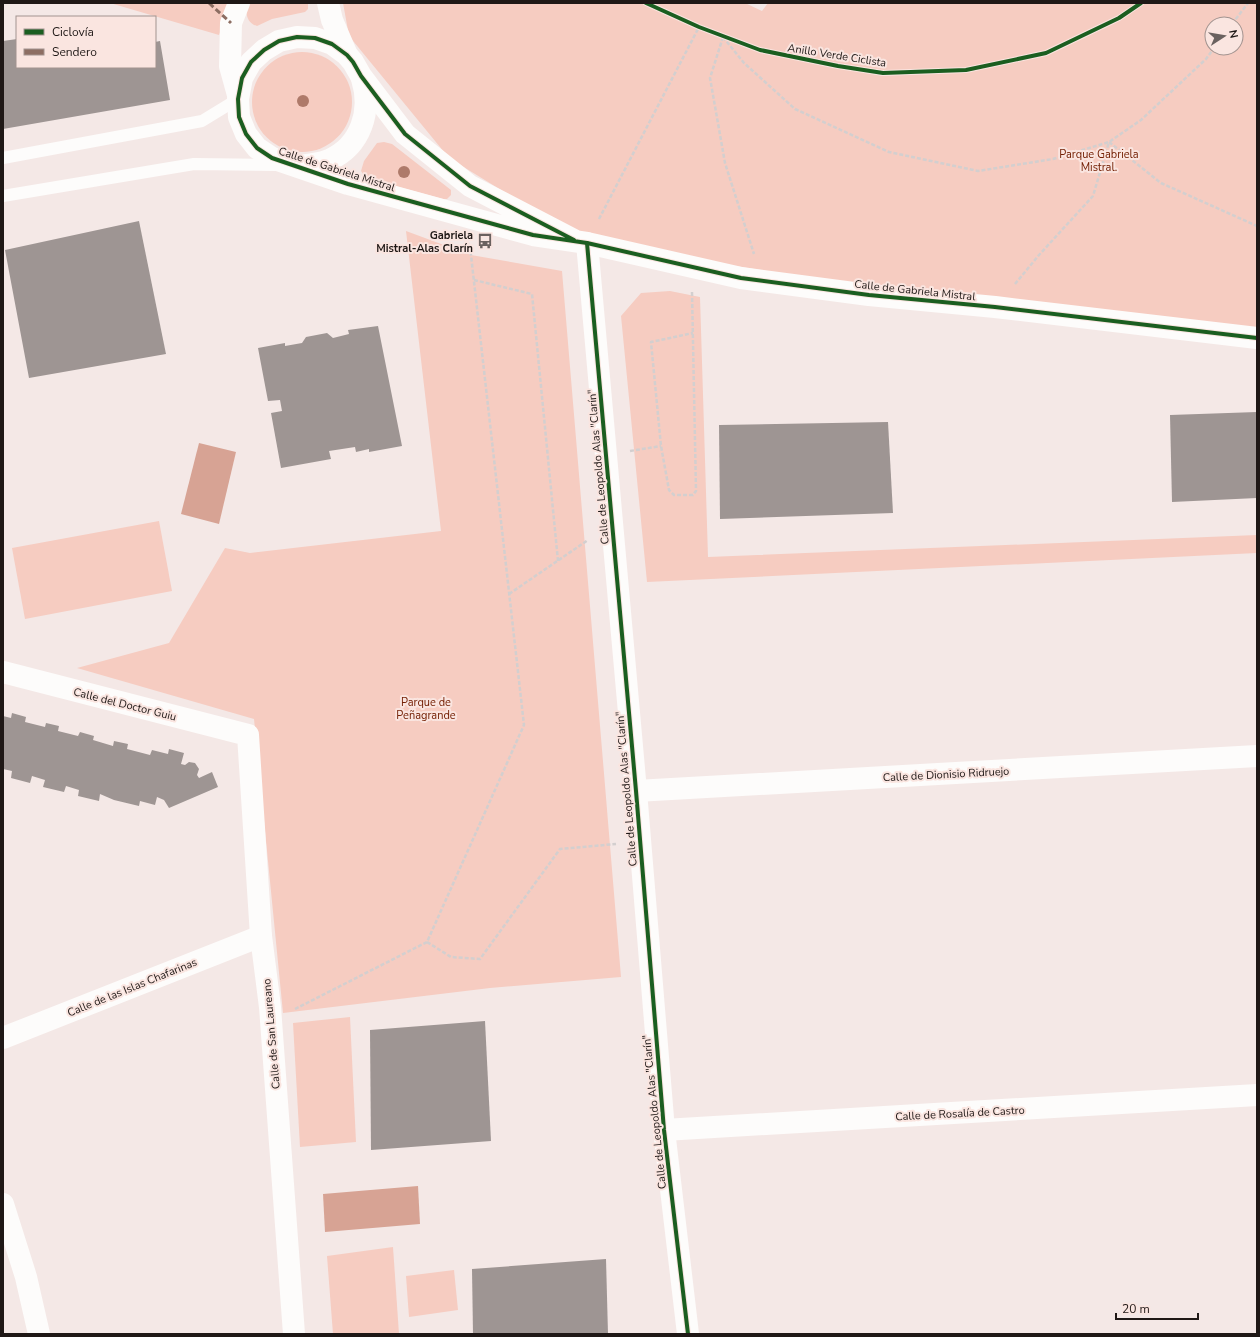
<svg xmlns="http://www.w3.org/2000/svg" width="1260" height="1337" viewBox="0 0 1260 1337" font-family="'Nunito Sans',sans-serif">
<rect width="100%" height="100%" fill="#f4e8e6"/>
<g fill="#f6ccc1" fill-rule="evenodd">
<polygon points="110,3 231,3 219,35"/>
<path d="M 248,3 L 308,3 L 308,9 L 305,12 L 272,19 L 257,26 C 246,23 245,12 248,3 Z"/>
<path d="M 343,3 L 745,3 L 762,11 L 768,3 L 1257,3 L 1257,338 L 1017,310 L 587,243 L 449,158 L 349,36 ZM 1212,24 L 1236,24 L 1236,48 L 1212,48 Z"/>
<circle cx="302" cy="102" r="50"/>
<polygon points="384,142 392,144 451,190 451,195 447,199 443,199 366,178 361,171 364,161 377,143"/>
<polygon points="406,231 471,255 562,271 621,977 490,988 283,1013 254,719 77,668 169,643 225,548 250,553 441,531"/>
<polygon points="670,291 700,297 708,557 1257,535 1257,553 647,582 621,316 641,293"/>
<polygon points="159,521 172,591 25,619 12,548"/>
<polygon points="350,1017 356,1142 300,1147 293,1023"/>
<polygon points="393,1247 399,1334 333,1334 327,1256"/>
<polygon points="454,1270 458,1310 409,1317 406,1276"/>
</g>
<g fill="#d7a394">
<polygon points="199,443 236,452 219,524 181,514"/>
<polygon points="418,1186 420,1224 325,1232 323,1194"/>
</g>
<g fill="#9e9593">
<polygon points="17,39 17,67 155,67 155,42 160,41 170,100 3,129 3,41"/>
<polygon points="139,221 166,354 29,378 5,250"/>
<polygon points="378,326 402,446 369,452 369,449 356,452 355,447 329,451 331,459 281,468 271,413 282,411 280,400 268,401 258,348 285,343 285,346 302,343 306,337 327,333 333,338 349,334 348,330"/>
<polygon points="1257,412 1257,498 1172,502 1170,415"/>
<polygon points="888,422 893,513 720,519 719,425"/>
<polygon points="12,713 26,717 25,722 45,727 46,723 59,726 58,731 78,736 80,732 94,736 93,740 113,746 114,741 128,744 127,749 150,755 152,750 168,754 169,749 184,753 181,764 185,765 189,762 195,763 199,769 197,775 199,778 212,772 218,787 169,808 164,800 157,797 155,805 140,801 139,806 114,800 100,794 99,801 78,796 79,790 66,786 64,792 43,787 45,780 32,776 30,783 11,778 12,771 3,769 3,716 11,718"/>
<polygon points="485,1021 491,1141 371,1150 370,1030"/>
<polygon points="606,1259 608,1334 473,1334 472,1269"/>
</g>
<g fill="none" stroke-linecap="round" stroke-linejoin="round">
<g stroke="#d3cfcf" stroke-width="2.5" stroke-dasharray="4 2" stroke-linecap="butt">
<polyline points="1232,24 1248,3"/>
<polyline points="723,37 744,63 795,109 889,152 978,171 1053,159 1109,142 1141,120 1206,59 1214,48"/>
<polyline points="723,37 710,78 725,163 754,254"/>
<polyline points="599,219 699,27"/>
<polyline points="474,280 532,294 558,561"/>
<polyline points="1015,284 1039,255 1093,196 1109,142 1161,183 1257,226"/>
<polyline points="692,292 696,491 693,495 674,495 669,490 661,446 651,342 693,333"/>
<polyline points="630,451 661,446"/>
<polyline points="509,594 588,540"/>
<polyline points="427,942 451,957 480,959 560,849 616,844"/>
<polyline points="295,1009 427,942 524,725 471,255 468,243"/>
</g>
<g stroke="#fdfcfb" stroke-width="12">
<polyline points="3,158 202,121 238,99"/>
<polyline points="3,196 194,164 277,165"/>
</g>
<g stroke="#fdfcfb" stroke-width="22">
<polyline points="587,243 636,791 664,1130 688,1334"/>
<polyline points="3,672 248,735 261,936 270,1007 294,1334"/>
<polyline points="636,791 1257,756"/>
<polyline points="3,1038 261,936"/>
<polyline points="664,1130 1257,1095"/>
<polyline points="3,1204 26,1277 39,1334"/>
</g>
<g stroke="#fdfcfb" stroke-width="22">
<polyline points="328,3 332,20 347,55"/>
<polyline points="238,95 230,66 231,23 239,3"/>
<path d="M 298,166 C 309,165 319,164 329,160 C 361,146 372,111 362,79"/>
<polyline points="574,240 470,186 405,134 361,76 353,62 347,55 332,44 315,38 297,37 279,41 264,50 251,62 242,78 238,99 239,117 246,134 257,148 272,158 348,184 533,235 587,243 741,278 869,295 995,307 1257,338"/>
</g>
<polyline stroke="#8d6e63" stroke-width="3" stroke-dasharray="6 3" stroke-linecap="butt" points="209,3 231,23"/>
<defs>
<g id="cycleway">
<polyline points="646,3 699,27 760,50 838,66 883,73 966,70 1046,53 1119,18 1141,3"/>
<polyline points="574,240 470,186 405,134 361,76 353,62 347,55 332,44 315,38 297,37 279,41 264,50 251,62 242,78 238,99 239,117 246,134 257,148 272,158 348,184 533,235 587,243 741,278 869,295 995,307 1257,338"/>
<polyline points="587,243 636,791 664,1130 688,1334"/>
</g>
</defs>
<use href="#cycleway" stroke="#fae5e0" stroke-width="6"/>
<use href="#cycleway" stroke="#1b5e20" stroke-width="4"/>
</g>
<g fill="#ae7a6a">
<circle cx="303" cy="101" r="6"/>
<circle cx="404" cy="172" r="6"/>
</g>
<defs>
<symbol id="bus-bare" viewBox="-9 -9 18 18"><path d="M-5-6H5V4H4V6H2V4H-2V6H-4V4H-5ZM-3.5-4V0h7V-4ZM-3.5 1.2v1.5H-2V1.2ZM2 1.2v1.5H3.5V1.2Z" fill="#6a615f" stroke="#fae5e0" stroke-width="2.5" paint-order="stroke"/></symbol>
</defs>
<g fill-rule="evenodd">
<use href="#bus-bare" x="474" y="230" width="22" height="22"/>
</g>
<g text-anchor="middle" stroke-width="4" stroke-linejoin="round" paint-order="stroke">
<g font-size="11" fill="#1f1816" stroke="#fae5e0">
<text transform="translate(837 55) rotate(9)" y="4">Anillo Verde Ciclista</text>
<text transform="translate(337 169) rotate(18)" y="4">Calle de Gabriela Mistral</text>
<text transform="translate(915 290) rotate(6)" y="4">Calle de Gabriela Mistral</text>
<text transform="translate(598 467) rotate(-95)" y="4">Calle de Leopoldo Alas "Clarín"</text>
<text transform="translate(125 704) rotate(14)" y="4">Calle del Doctor Guiu</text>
<text transform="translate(946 774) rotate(-3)" y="4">Calle de Dionisio Ridruejo</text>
<text transform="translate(626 789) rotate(-95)" y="4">Calle de Leopoldo Alas "Clarín"</text>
<text transform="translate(132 987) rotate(-22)" y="4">Calle de las Islas Chafarinas</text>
<text transform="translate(271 1034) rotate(-95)" y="4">Calle de San Laureano</text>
<text transform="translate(654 1112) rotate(-96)" y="4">Calle de Leopoldo Alas "Clarín"</text>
<text transform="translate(960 1113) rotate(-3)" y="4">Calle de Rosalía de Castro</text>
</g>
<g font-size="11" fill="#742004" stroke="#fae5e0">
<text x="1099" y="158">Parque Gabriela<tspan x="1099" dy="13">Mistral.</tspan></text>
<text x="426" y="706">Parque de<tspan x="426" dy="13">Peñagrande</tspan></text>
</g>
<g font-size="11" font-weight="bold" fill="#1f1816" stroke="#fae5e0" text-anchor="end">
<text x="473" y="239">Gabriela<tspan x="473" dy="13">Mistral-Alas Clarín</tspan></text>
</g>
</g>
<rect width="1260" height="1337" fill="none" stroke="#1f1816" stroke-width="8"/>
<rect x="16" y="16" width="140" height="52" fill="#fae5e0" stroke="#a2938f"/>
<rect x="24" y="29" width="20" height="6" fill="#1b5e20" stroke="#a2938f"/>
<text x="52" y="36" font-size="12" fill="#1f1816">Ciclovía</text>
<rect x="24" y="49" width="20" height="6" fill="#8d6e63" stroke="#a2938f"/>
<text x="52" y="56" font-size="12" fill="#1f1816">Sendero</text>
<g transform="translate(1224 36) rotate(78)"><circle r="19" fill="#fae5e0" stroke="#a2938f"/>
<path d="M0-3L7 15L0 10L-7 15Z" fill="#6a615f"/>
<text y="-6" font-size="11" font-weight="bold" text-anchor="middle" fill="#1f1816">N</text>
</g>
<path d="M1116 1313v6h82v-6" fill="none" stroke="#1f1816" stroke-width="2"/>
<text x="1122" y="1313" font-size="12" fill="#1f1816" stroke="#fae5e0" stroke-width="3" paint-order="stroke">20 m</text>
</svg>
